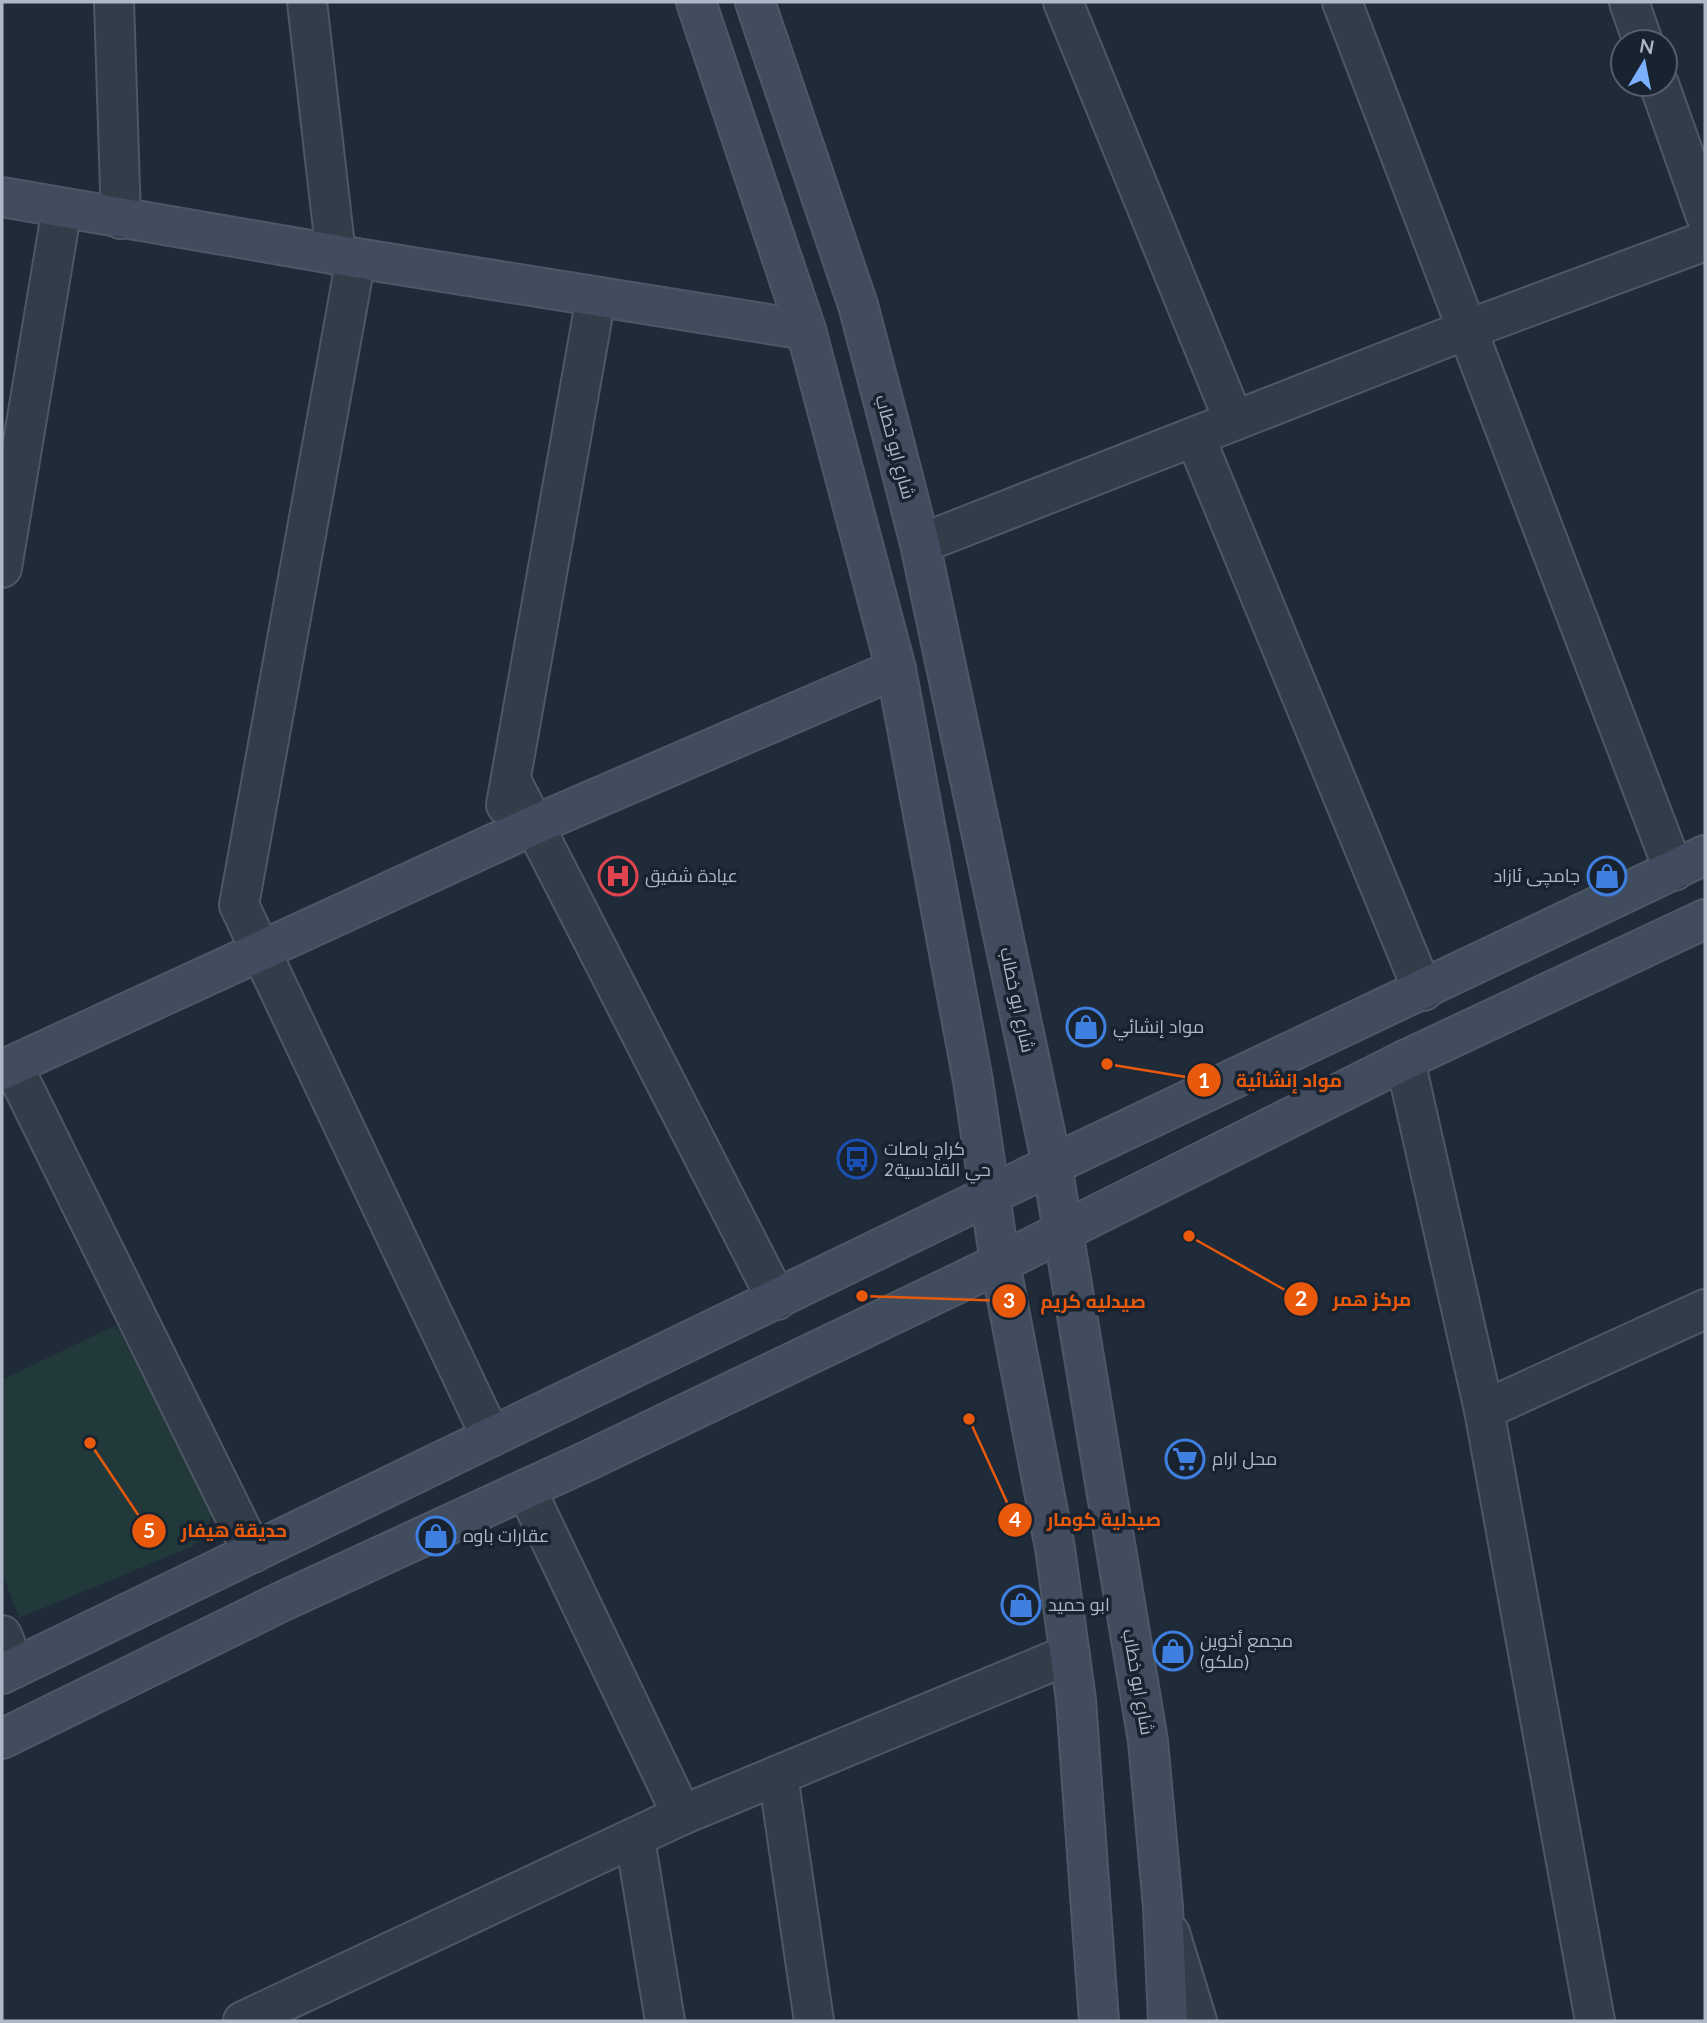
<svg xmlns="http://www.w3.org/2000/svg" width="1707" height="2023" viewBox="0 0 1707 2023" font-family="Lato,Cairo,sans-serif">
<rect width="100%" height="100%" fill="#202b3a"/>
<path fill="#21393b" d="M 116,1325 L 211,1506 C 211,1526 207,1535 191,1547 L 19,1618 L 2,1572 L 2,1380 Z"/>
<g fill="none" stroke-linecap="round" stroke-linejoin="round">
<defs>
<g id="street">
<polyline points="114,2 121,219"/>
<polyline points="307,2 336,255"/>
<polyline points="1063,2 1234,421"/>
<polyline points="1342,2 1674,871"/>
<polyline points="1629,2 1643,42"/>
<polyline points="1659,84 1705,214"/>
<polyline points="356,258 239,905 491,1437"/>
<polyline points="1195,437 1423,991"/>
<polyline points="920,544 1466,330 1705,241"/>
<polyline points="2,568 62,208"/>
<polyline points="511,780 777,1300"/>
<polyline points="506,805 596,297"/>
<polyline points="1405,1060 1484,1410 1595,2021"/>
<polyline points="13,1066 253,1553"/>
<polyline points="1484,1410 1705,1309"/>
<polyline points="526,1489 682,1815"/>
<polyline points="2,1635 15,1668"/>
<polyline points="778,1775 814,2021"/>
<polyline points="635,1839 665,2021"/>
<polyline points="1170,1933 1197,2021"/>
<polyline points="243,2021 682,1815 1070,1654"/>
</g>
<g id="secondary">
<polyline points="696,2 806,330 896,669 973,1081 1000,1263 1055,1548 1076,1700 1099,2021"/>
<polyline points="755,2 858,305 892,434 920,544 1052,1165 1148,1741 1163,1907 1168,2021"/>
<polyline points="2,197 356,258 806,330"/>
<polyline points="2,1070 532,826 896,669"/>
<polyline points="2,1674 1052,1165 1705,855"/>
<polyline points="2,1739 281,1602 587,1461 1000,1263 1405,1060 1705,919"/>
</g>
</defs>
<use href="#street" stroke="#4e5865" stroke-width="42"/>
<use href="#secondary" stroke="#4e5865" stroke-width="42"/>
<use href="#street" stroke="#333d4a" stroke-width="38"/>
<use href="#secondary" stroke="#414c5e" stroke-width="38"/>
</g>
<defs>
<symbol id="hospital-ring" viewBox="-11 -11 22 22"><circle r="9.5" fill="#19222f" stroke="#e0444e" stroke-width="1.5"/><path d="M-5-5h3v3.5h4V-5h3V5h-3V1.5h-4V5h-3Z" fill="#e0444e"/></symbol>
<symbol id="shop-ring" viewBox="-11 -11 22 22"><circle r="9.5" fill="#19222f" stroke="#3f7fe0" stroke-width="1.5"/><path d="M-5-2.5h2.3a2.7 3.5 0 0 1 5.4 0H5L5.5 6h-11ZM-1.5-2.5h3a1.5 2.3 0 0 0-3 0Z" fill="#3f7fe0"/></symbol>
<symbol id="bus-ring" viewBox="-11 -11 22 22"><circle r="9.5" fill="#19222f" stroke="#1a4fb4" stroke-width="1.5"/><path d="M-5-6H5V4H4V6H2V4H-2V6H-4V4H-5ZM-3.5-4V0h7V-4ZM-3.5 1.2v1.5H-2V1.2ZM2 1.2v1.5H3.5V1.2Z" fill="#1a4fb4"/></symbol>
<symbol id="supermarket-ring" viewBox="-11 -11 22 22"><circle r="9.5" fill="#19222f" stroke="#3f7fe0" stroke-width="1.5"/><path d="M-6-5.5h2.5l.6 2H6L4.5 2H-2.5L-4.4-4H-6ZM-1.5 3.2a1.3 1.3 0 1 0 .1 0ZM3 3.2a1.3 1.3 0 1 0 .1 0Z" fill="#3f7fe0"/></symbol>
</defs>
<g fill-rule="evenodd">
<use href="#hospital-ring" x="596" y="854" width="44" height="44"/>
<use href="#shop-ring" x="1585" y="854" width="44" height="44"/>
<use href="#shop-ring" x="1064" y="1005" width="44" height="44"/>
<use href="#bus-ring" x="835" y="1137" width="44" height="44"/>
<use href="#supermarket-ring" x="1163" y="1437" width="44" height="44"/>
<use href="#shop-ring" x="414" y="1514" width="44" height="44"/>
<use href="#shop-ring" x="999" y="1583" width="44" height="44"/>
<use href="#shop-ring" x="1151" y="1629" width="44" height="44"/>
</g>
<g text-anchor="middle" stroke-width="7" stroke-linejoin="round" paint-order="stroke">
<g font-size="18" fill="#aeb8c7" stroke="#19222f">
<text transform="translate(895 447) rotate(75)" y="6">شارع ابو خطاب</text>
<text transform="translate(1017 1000) rotate(78)" y="6">شارع ابو خطاب</text>
<text transform="translate(1138 1682) rotate(80)" y="6">شارع ابو خطاب</text>
</g>
<g font-size="18" fill="#aeb8c7" stroke="#19222f" text-anchor="start">
<text x="645" y="882">عيادة شفيق</text>
<text x="1580" y="882" text-anchor="end">جامچی ئازاد</text>
<text x="1113" y="1033">مواد إنشائي</text>
<text x="884" y="1155">كراج باصات<tspan x="884" dy="21">حي القادسية2</tspan></text>
<text x="1212" y="1465">محل ارام</text>
<text x="463" y="1542">عقارات باوه</text>
<text x="1048" y="1611">ابو حميد</text>
<text x="1200" y="1647">مجمع أخوين<tspan x="1200" dy="21">(ملكو)</tspan></text>
</g>
</g>
<path fill="none" stroke="#e8590c" stroke-width="2.5" d="M1107 1064L1204 1080M1189 1236L1301 1299M862 1296L1009 1301M969 1419L1015 1520M90 1443L149 1531"/>
<g fill="#e8590c" stroke="#19222f" stroke-width="2.5">
<circle cx="1107" cy="1064" r="7"/>
<circle cx="1189" cy="1236" r="7"/>
<circle cx="862" cy="1296" r="7"/>
<circle cx="969" cy="1419" r="7"/>
<circle cx="90" cy="1443" r="7"/>
<circle cx="1204" cy="1080" r="18"/>
<circle cx="1301" cy="1299" r="18"/>
<circle cx="1009" cy="1301" r="18"/>
<circle cx="1015" cy="1520" r="18"/>
<circle cx="149" cy="1531" r="18"/>
</g>
<g font-size="21" text-anchor="middle" font-weight="bold" fill="#fff">
<text x="1204" y="1088">1</text>
<text x="1301" y="1306">2</text>
<text x="1009" y="1308">3</text>
<text x="1015" y="1527">4</text>
<text x="149" y="1538">5</text>
</g>
<g font-size="19" text-anchor="middle" font-weight="bold" fill="#e8590c" stroke="#19222f" stroke-width="7" stroke-linejoin="round" paint-order="stroke">
<text x="1289" y="1087">مواد إنشائية</text>
<text x="1372" y="1306">مركز همر</text>
<text x="1093" y="1308">صيدليه كريم</text>
<text x="1104" y="1526">صيدلية كومار</text>
<text x="234" y="1537">حديقة هيفار</text>
</g>
<rect width="1707" height="2023" fill="none" stroke="#aeb8c7" stroke-width="7"/>
<g transform="translate(1644 63) rotate(10)"><circle r="33" fill="#19222f" stroke="#555e6c" stroke-width="2"/>
<path d="M0-5L12 26L0 18L-12 26Z" fill="#7bb0ff"/>
<text y="-10" font-size="19" font-weight="bold" text-anchor="middle" fill="#aeb8c7">N</text>
</g>
</svg>
